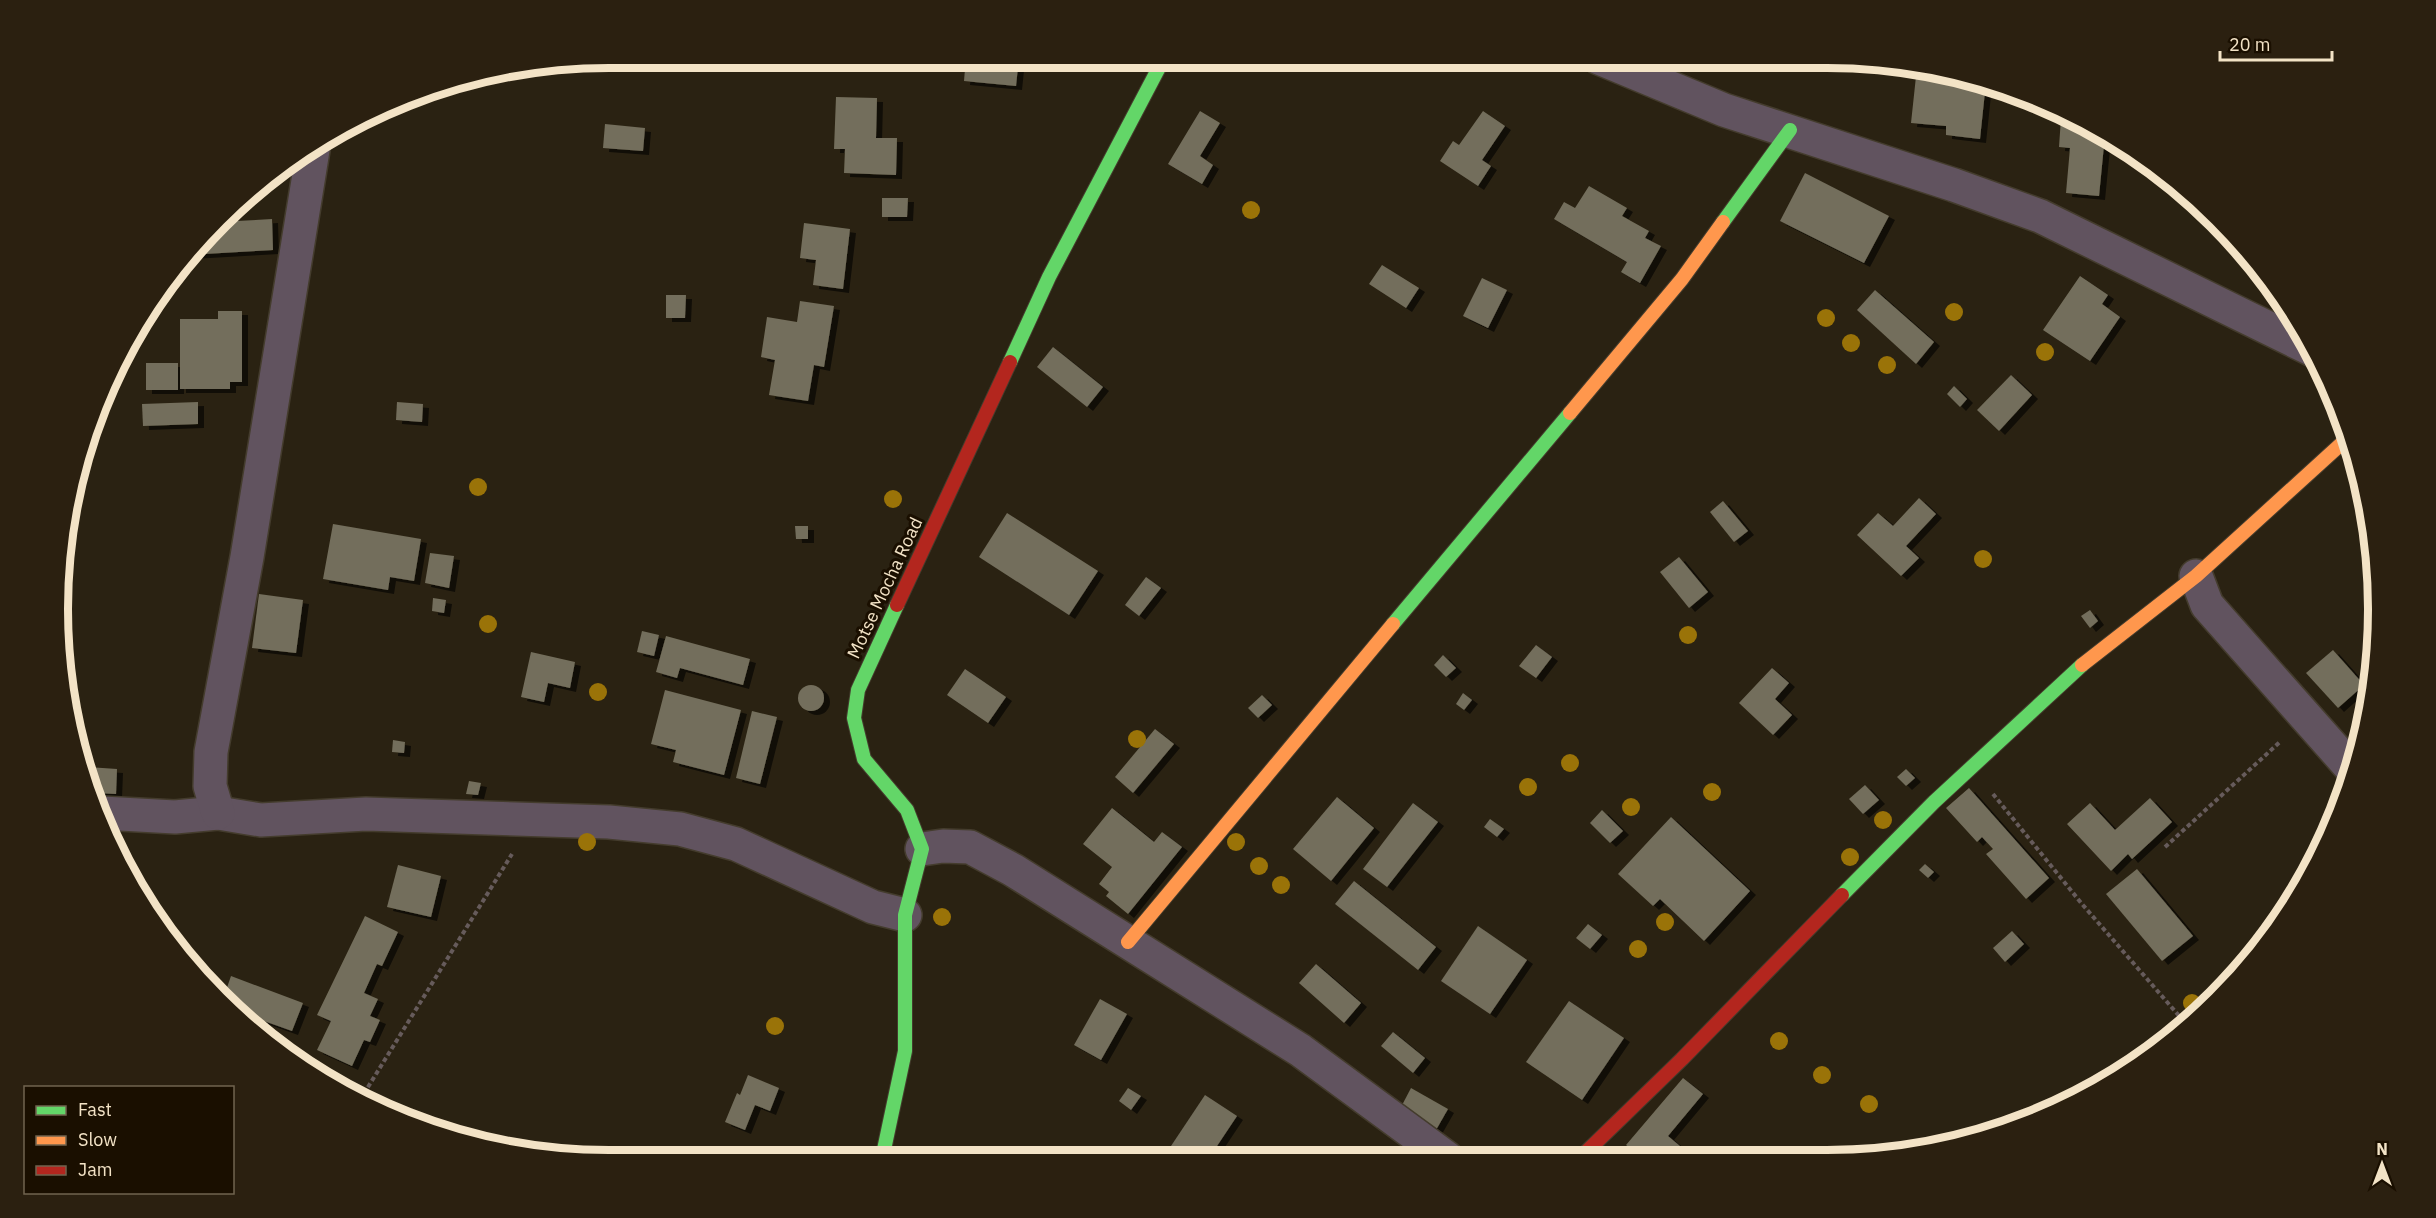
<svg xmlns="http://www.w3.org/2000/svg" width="2436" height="1218" viewBox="0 0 2436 1218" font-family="'IBM Plex Sans',sans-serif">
<defs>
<filter id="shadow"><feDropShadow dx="6" dy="4" stdDeviation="0" flood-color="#0009"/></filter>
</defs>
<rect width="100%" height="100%" fill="#2a2212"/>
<g fill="#736e5b" filter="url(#shadow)">
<polygon points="736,57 778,57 778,67 736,64"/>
<polygon points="966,57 1019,57 1016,86 964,81"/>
<polygon points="1917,67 1970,76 1986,82 1980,139 1946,135 1946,126 1911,123"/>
<polygon points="836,97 877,98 876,138 897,138 896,175 844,173 845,149 834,149"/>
<polygon points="1200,111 1220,123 1200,156 1213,165 1202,184 1168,164"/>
<polygon points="1483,111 1505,126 1482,160 1491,166 1478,186 1440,161 1453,141 1459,145"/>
<polygon points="2061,118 2082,120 2105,135 2099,196 2066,193 2070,148 2059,147"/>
<polygon points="605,124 645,128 643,151 603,148"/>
<polygon points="1805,173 1889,216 1864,263 1780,221"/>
<polygon points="1589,186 1627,208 1622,216 1649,231 1645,238 1661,246 1640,283 1621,272 1627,262 1554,219 1564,202 1575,208"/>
<polygon points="882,198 908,198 907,217 882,217"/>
<polygon points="272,219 273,250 187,255 194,245 218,222"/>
<polygon points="804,223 850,229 843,289 813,285 816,260 800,258"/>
<polygon points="1382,265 1419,288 1406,308 1369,284"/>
<polygon points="2080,276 2108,295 2102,304 2120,317 2090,361 2043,330"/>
<polygon points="1482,278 1507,290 1488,328 1463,316"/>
<polygon points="1875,290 1934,342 1916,364 1857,310"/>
<polygon points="666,295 686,295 685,318 666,318"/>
<polygon points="800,301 834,306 824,367 814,365 808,401 769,395 775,360 761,357 767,317 797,322"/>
<polygon points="218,311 242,311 242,382 230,382 230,389 180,389 180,319 218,319"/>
<polygon points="1053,347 1103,387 1087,407 1037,367"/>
<rect x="146" y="363" width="32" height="27"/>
<polygon points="2011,375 2032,395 1999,431 1977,410"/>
<polygon points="1954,386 1967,399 1960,407 1947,394"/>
<polygon points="198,402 198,424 143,426 142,404"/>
<polygon points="397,402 423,404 422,422 396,420"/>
<polygon points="1919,498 1936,514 1906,546 1919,558 1901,576 1857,535 1878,513 1893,526"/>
<polygon points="1723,501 1748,531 1734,542 1710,512"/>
<polygon points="1007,513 1098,571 1069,615 979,557"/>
<polygon points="333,524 421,539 414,581 390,577 388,590 323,579"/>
<polygon points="795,526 808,526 808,539 796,539"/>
<polygon points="430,553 454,556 449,588 425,583"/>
<polygon points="1679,557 1708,592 1689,608 1660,572"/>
<polygon points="1146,577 1161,588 1139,616 1125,605"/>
<polygon points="259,594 303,600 296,653 252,648"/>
<polygon points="433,598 446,600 444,613 432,611"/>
<polygon points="2090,610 2098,621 2090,628 2081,616"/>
<polygon points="642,631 659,635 654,656 637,652"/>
<polygon points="666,636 750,659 743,685 680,668 677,678 656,672"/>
<polygon points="1536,645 1552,657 1536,678 1519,666"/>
<polygon points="2333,650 2364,685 2338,708 2306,673"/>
<polygon points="531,652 575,662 570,688 548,683 544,702 521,697"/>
<polygon points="1443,655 1456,668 1446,677 1434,665"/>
<polygon points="1772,668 1789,683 1775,699 1792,715 1773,735 1739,703"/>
<polygon points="965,669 1006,697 988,723 947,695"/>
<circle cx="811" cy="698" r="13"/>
<polygon points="665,690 741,710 724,775 673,762 676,750 651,744"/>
<polygon points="1463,693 1472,700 1464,710 1456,704"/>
<polygon points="1262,695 1272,705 1258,718 1248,708"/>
<polygon points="752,711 777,717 760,784 736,778"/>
<polygon points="1155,729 1174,744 1133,793 1115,777"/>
<polygon points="393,740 405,742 404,753 392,752"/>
<polygon points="88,767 117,769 116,794 96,793"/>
<polygon points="1906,769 1915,778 1906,786 1897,777"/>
<polygon points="469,781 481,783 478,795 466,794"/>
<polygon points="1865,785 1879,800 1863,814 1849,799"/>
<polygon points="1969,788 2049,878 2026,899 1986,854 1993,849 1982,837 1977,842 1946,808"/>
<polygon points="1337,797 1374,828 1331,881 1293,849"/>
<polygon points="2150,798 2172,822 2132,859 2128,854 2111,871 2067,824 2090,803 2115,830"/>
<polygon points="1413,803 1438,822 1387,887 1363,869"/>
<polygon points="1112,808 1154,842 1162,832 1182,847 1128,914 1106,896 1109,892 1099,884 1112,867 1083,844"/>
<polygon points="1602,810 1623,831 1610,843 1590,823"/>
<polygon points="1671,817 1750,891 1704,941 1660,899 1653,906 1618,874"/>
<polygon points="1490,819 1504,829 1497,837 1484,827"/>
<polygon points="1925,864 1934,872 1928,878 1919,870"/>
<polygon points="398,865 441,876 431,917 387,907"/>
<polygon points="2137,869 2193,936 2162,961 2106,894"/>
<polygon points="1354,881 1436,947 1418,970 1335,904"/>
<polygon points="365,916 398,932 382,966 377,964 364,993 378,999 370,1016 380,1020 370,1042 364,1040 352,1066 317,1050 331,1021 317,1015"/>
<polygon points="1588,924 1602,935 1590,949 1576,938"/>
<polygon points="1478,926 1527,960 1490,1014 1441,981"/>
<polygon points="2012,931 2024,944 2005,962 1993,948"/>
<polygon points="1316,964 1361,1003 1344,1023 1299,983"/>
<polygon points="231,976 303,1003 292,1031 264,1021 261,1029 222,1002"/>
<polygon points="1100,999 1127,1014 1101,1060 1074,1045"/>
<polygon points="1569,1001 1624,1038 1582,1100 1526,1062"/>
<polygon points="1393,1032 1425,1058 1413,1073 1381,1046"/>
<polygon points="748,1075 779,1088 770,1111 755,1105 745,1130 725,1122 737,1093 740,1095"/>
<polygon points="1683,1078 1703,1094 1668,1136 1693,1157 1641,1157 1626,1145"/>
<polygon points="1128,1088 1141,1096 1131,1110 1119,1101"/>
<polygon points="1411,1088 1448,1109 1436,1130 1400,1109"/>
<polygon points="1205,1095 1237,1116 1209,1158 1163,1158"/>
</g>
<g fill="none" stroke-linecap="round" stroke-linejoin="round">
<defs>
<g id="street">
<polyline points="1599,58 1724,110 1954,185 2040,216 2313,350"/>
<polyline points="2196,576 2207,605 2353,770"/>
<polyline points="102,813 175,817 218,813 261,820 366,814 609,822 680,829 736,844 873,907 905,915"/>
<polyline points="218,813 210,786 211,752 247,557 313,150"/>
<polyline points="922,849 943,846 970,847 1013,870 1300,1050 1447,1158"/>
</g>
<g id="fast">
<polyline points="1723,222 1790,130"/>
<polyline points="1010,362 1049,277 1164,58"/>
<polyline points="1393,624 1570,413"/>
<polyline points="1842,895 1934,802 2082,665"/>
<polyline points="882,1159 905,1051 905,915 922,849 907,810 864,759 854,718 858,690 897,605"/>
</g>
<g id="slow">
<polyline points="1570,413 1682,279 1723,222"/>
<polyline points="2082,665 2196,576 2351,435"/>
<polyline points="1128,942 1393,624"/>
</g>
<g id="jam">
<polyline points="897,605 1010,362"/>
<polyline points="1581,1157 1682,1059 1842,895"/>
</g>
</defs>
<use href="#street" stroke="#443c2d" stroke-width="36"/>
<use href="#fast" stroke="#443c2d" stroke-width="16"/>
<use href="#slow" stroke="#443c2d" stroke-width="16"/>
<use href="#jam" stroke="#443c2d" stroke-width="16"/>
<g stroke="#665b5b" stroke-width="4" stroke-dasharray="4.5 3" stroke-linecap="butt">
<polyline points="1993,794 2082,904 2187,1025"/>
<polyline points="2165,847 2281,741"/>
<polyline points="360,1100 512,854"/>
</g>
<use href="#street" stroke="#61535f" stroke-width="33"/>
<use href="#fast" stroke="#63d668" stroke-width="14"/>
<use href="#slow" stroke="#ff974d" stroke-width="14"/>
<use href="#jam" stroke="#b3261e" stroke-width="14"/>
</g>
<g fill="#9a7308">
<circle cx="1251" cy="210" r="9"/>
<circle cx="1954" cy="312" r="9"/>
<circle cx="1826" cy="318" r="9"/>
<circle cx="1851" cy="343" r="9"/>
<circle cx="2045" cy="352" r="9"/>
<circle cx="1887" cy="365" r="9"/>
<circle cx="478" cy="487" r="9"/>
<circle cx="893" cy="499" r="9"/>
<circle cx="1983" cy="559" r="9"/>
<circle cx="488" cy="624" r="9"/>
<circle cx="1688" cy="635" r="9"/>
<circle cx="598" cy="692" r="9"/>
<circle cx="1137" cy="739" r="9"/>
<circle cx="1570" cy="763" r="9"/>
<circle cx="1528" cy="787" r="9"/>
<circle cx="1712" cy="792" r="9"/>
<circle cx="1631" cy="807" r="9"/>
<circle cx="1883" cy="820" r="9"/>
<circle cx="587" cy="842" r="9"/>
<circle cx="1236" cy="842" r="9"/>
<circle cx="1850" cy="857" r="9"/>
<circle cx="1259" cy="866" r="9"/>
<circle cx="1281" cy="885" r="9"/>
<circle cx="942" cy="917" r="9"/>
<circle cx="1665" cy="922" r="9"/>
<circle cx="1638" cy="949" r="9"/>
<circle cx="2192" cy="1003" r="9"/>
<circle cx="775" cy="1026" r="9"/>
<circle cx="1779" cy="1041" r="9"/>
<circle cx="1822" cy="1075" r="9"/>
<circle cx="1869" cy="1104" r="9"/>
</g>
<g text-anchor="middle" stroke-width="6" stroke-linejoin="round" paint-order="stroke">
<g font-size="18" fill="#f3e3c6" stroke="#1a0f00">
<text transform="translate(885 588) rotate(-65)" y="6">Motse Mocha Road</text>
</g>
</g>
<path d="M0 0H2436V1218H0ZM609 68H1827A541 541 0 0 1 2368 609V609A541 541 0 0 1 1827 1150H609A541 541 0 0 1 68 609V609A541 541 0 0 1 609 68Z" fill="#2b2010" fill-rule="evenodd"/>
<path fill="none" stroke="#f3e3c6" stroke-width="8" d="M609 68H1827A541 541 0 0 1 2368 609V609A541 541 0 0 1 1827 1150H609A541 541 0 0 1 68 609V609A541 541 0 0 1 609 68Z"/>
<rect x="24" y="1086" width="210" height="108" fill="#1a0f00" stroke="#71644f" stroke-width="1.5"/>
<rect x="36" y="1106" width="30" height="9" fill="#63d668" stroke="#71644f" stroke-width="1.5"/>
<text x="78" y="1116" font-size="18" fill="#f3e3c6">Fast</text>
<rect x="36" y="1136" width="30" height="9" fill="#ff974d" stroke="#71644f" stroke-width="1.5"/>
<text x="78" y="1146" font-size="18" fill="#f3e3c6">Slow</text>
<rect x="36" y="1166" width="30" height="9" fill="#b3261e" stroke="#71644f" stroke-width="1.5"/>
<text x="78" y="1176" font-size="18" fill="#f3e3c6">Jam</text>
<g transform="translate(2382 1164)" stroke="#1a0f00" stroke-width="4.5" paint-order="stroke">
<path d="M0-4.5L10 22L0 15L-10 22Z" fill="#f3e3c6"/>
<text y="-9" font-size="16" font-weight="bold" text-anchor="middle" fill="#f3e3c6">N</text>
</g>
<path d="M2220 51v9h112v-9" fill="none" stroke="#f3e3c6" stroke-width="3"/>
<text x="2229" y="51" font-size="18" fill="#f3e3c6" stroke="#1a0f00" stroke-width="4.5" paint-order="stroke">20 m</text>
</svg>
